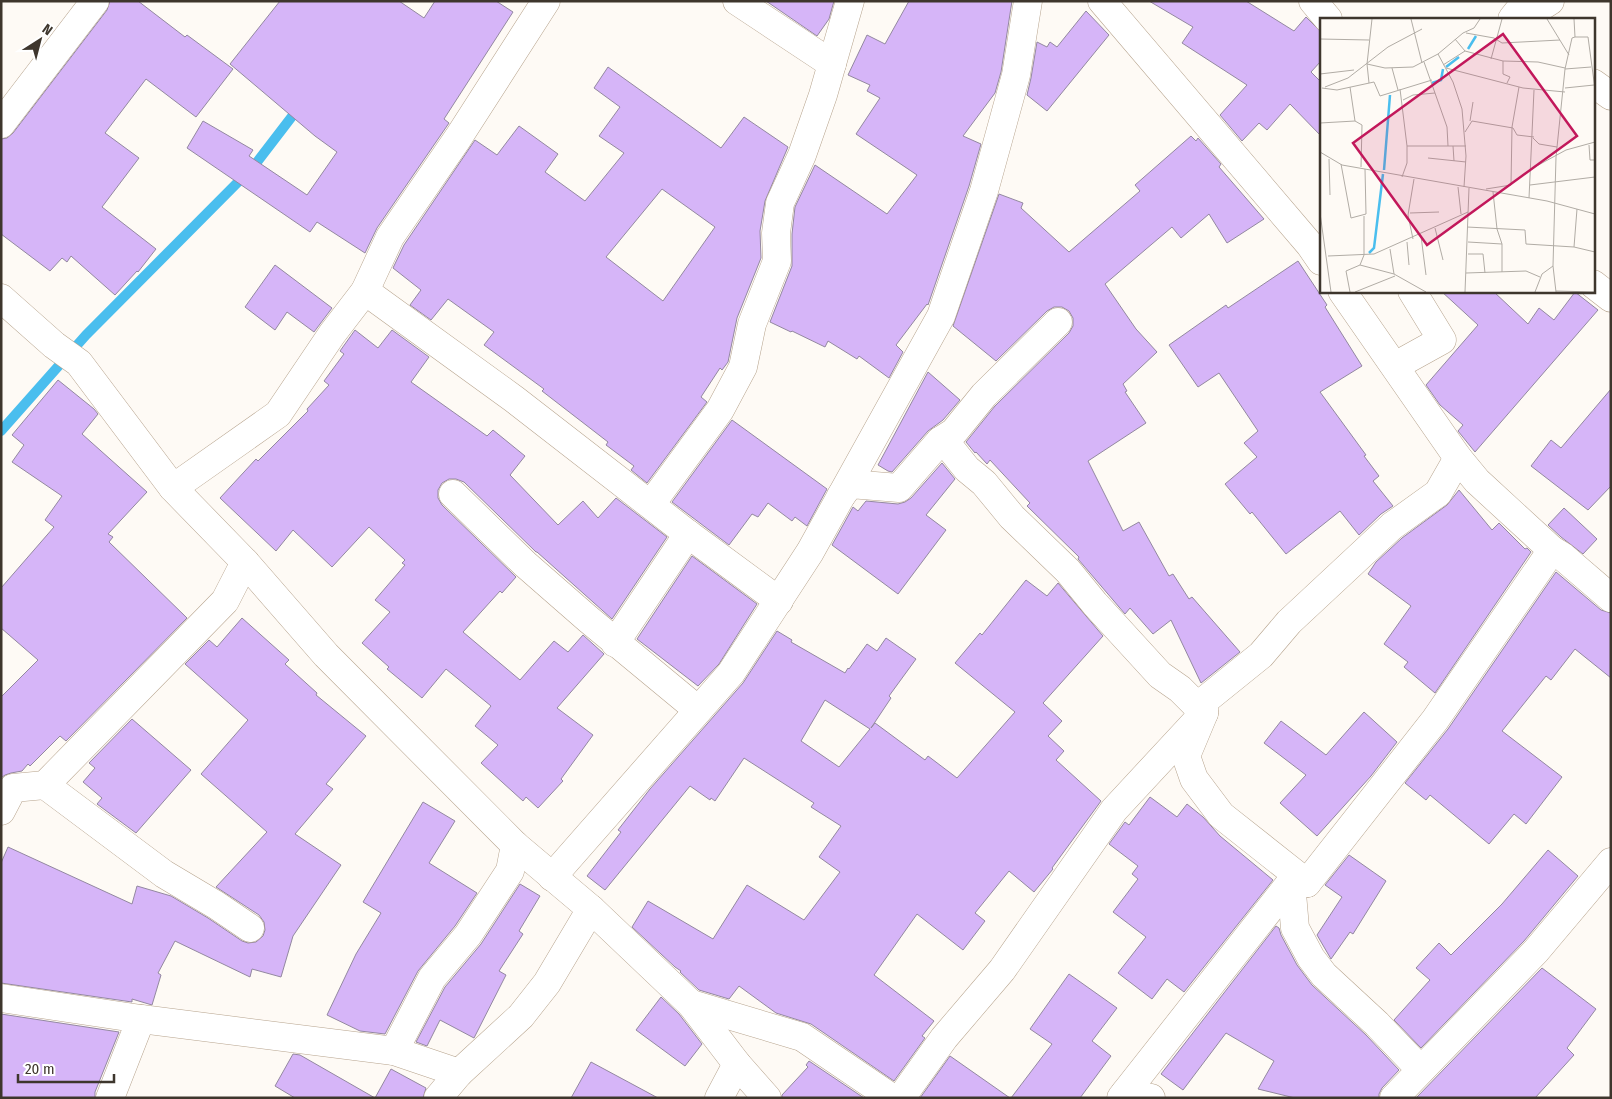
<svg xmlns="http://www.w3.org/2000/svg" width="1612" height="1099" viewBox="0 0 1612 1099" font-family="'Fira Sans Condensed',sans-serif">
<rect width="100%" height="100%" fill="#fefaf5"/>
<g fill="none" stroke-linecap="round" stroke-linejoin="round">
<polyline stroke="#4abeee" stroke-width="10" points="1,431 86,335 254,166 300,106"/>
</g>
<g fill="#d6b5f8" stroke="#9388a0" fill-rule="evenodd">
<polygon points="110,1 138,1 185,37 187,35 233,69 196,117 146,79 105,133 139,158 102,207 156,249 138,272 137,271 115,295 71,256 67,262 62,258 50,271 1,234 1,139 7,138 13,133 107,10"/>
<polygon points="280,1 399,1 424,18 435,1 496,1 513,12 444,119 449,123 377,228 365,253 317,222 310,232 187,148 203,121 253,150 249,156 307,195 337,152 315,136 230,64"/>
<polygon points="766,1 834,1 829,19 817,36"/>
<polygon points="909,1 1012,1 1001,72 995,93 963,136 981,144 969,186 928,305 927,304 896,345 903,352 889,378 859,356 857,359 828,341 825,347 792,331 791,332 770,322 792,266 792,234 795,207 815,165 887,214 917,175 856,134 880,98 867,91 870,85 848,75 867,35 885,44"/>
<polygon points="1149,1 1246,1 1294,31 1306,17 1321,32 1321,61 1311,72 1321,82 1321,136 1290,104 1267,130 1259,123 1242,141 1220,115 1247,85 1182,43 1193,27"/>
<polygon points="1086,11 1109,35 1047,111 1027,95 1031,78 1037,42 1047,47 1050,42 1057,47"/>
<path d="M 608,67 L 721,148 L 744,117 L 788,147 L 765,201 L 760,231 L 761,258 L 737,318 L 728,362 L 722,370 L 720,368 L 701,397 L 707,402 L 647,483 L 631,470 L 634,466 L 606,445 L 608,442 L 542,391 L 544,389 L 484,345 L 494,332 L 448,299 L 431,320 L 410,305 L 421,290 L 393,268 L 404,245 L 475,140 L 497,155 L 519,126 L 558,154 L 545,172 L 585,201 L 624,153 L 599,136 L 620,107 L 594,88 ZM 662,189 L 715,227 L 663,301 L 606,257 Z"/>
<polygon points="1191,136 1196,141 1198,138 1221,164 1219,167 1264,219 1227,243 1209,214 1181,238 1172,227 1105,284 1136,329 1157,352 1123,384 1127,391 1125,392 1146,423 1088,461 1123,531 1139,522 1169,576 1173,574 1189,599 1192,597 1240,652 1201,683 1171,620 1153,634 1130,608 1125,614 1078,559 1079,557 1027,506 1030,503 990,460 987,464 976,452 975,453 966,442 995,406 1069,333 1073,326 1073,318 1069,311 1062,307 1054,307 1047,311 996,361 953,326 999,194 1023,203 1021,208 1069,252 1140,191 1135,185"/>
<polygon points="1298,261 1327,305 1325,307 1362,366 1320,392 1366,455 1364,456 1379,476 1373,481 1393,506 1381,514 1359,535 1340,511 1286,554 1252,512 1250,514 1225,484 1257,457 1244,443 1258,431 1219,373 1198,387 1169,345 1226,305 1228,308"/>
<polygon points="275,265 332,308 314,332 287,312 275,330 245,307"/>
<polygon points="1441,291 1493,291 1528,324 1539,308 1554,320 1575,292 1598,310 1475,452 1458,431 1463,425 1440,405 1426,385 1478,325"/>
<polygon points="355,330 378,348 392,330 429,357 411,382 487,436 493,430 525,456 510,475 558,525 583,501 598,518 616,498 667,537 612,619 537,552 536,552 464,482 456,479 449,479 442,483 438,490 438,498 442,505 516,577 502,593 500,591 463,632 520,680 554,641 568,652 583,635 604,654 557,708 593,735 561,779 563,781 538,808 526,797 523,801 481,763 498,745 475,726 491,706 446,669 422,698 387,669 389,667 362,643 390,612 375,600 405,565 402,563 405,560 369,527 332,567 293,530 276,551 220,498 256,459 258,461 308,411 307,409 329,385 324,381 344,354 340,351"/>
<polygon points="928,372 960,400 943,420 928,431 892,472 888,471 878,465"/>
<polygon points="58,380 94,409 98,414 82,434 147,492 108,534 113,537 109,542 187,618 66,741 60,736 30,766 28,764 22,771 11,773 5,775 1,778 1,697 38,660 1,628 1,588 54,527 45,520 62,496 12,462 24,445 12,435"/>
<polygon points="1611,389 1611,486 1588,510 1531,466 1551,440 1561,448"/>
<polygon points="732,420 827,489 807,526 795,517 792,521 768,503 758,517 752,514 729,545 672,502"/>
<polygon points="942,463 955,479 926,515 946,530 898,594 832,545 853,507 858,511 866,501 898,504 905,502 911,498"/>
<polygon points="1459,490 1492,530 1499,523 1525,549 1527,548 1531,552 1435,693 1404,667 1408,662 1384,644 1411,606 1368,574 1376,562 1402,538 1447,505"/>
<polygon points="1564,508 1597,539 1583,554 1561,537 1548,525"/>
<polygon points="692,556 757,604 719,664 698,686 637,639"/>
<polygon points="1556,572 1601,610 1611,613 1611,678 1575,649 1551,680 1546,676 1502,731 1562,777 1526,824 1514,814 1489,844 1430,795 1426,800 1405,783 1448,729"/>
<path d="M 1026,580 L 1047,596 L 1058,583 L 1103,636 L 1043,703 L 1062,721 L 1048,736 L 1064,751 L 1056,760 L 1101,801 L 1052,868 L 1053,869 L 1034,892 L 1009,871 L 975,913 L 985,921 L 963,950 L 917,914 L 874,975 L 934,1021 L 922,1036 L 925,1038 L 894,1081 L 811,1024 L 776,1013 L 739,986 L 729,999 L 699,990 L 680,972 L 681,971 L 675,967 L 632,927 L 648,901 L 713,939 L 747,885 L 804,920 L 840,872 L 819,857 L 841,826 L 811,807 L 814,803 L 744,758 L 715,801 L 711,798 L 710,800 L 690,786 L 605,890 L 587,876 L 621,832 L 618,830 L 650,789 L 743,683 L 777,631 L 792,640 L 791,642 L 845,673 L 848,668 L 849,669 L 867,644 L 877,651 L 886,638 L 916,659 L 889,696 L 891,698 L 871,728 L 875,723 L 925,760 L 928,756 L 957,778 L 1015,712 L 955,663 L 980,633 L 982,635 ZM 825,700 L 870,729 L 839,767 L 801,741 Z"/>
<polygon points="242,618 289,660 285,664 317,693 316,695 366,736 326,784 333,789 295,834 341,865 293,936 281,977 252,969 250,977 175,941 158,973 161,975 152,1005 132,999 132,1002 1,983 1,863 8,847 132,904 137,886 171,896 208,918 242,941 248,943 256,942 263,936 265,930 264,922 259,915 216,887 267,832 201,774 248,720 185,664 209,640 217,647"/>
<polygon points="1364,712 1397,742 1371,776 1317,836 1280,803 1306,775 1264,743 1281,721 1326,755"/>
<polygon points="132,719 191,770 136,833 97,804 102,798 83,782 95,768 89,763"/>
<polygon points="1150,797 1177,817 1187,804 1203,817 1220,836 1273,880 1184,992 1167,979 1152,999 1118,973 1146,937 1113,912 1138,879 1132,874 1138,866 1109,844 1125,822 1129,825"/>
<polygon points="423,802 455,821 429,863 477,893 455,926 418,971 385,1034 360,1031 327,1015 356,954 381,913 363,902"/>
<polygon points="1548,850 1578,876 1524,941 1421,1048 1394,1020 1430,980 1416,968 1439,943 1451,955 1502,904"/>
<polygon points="1349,855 1386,881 1353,934 1350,932 1331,959 1317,935 1342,897 1325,885"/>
<polygon points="520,884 540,896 519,931 523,934 499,971 506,975 474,1038 440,1020 427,1046 416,1042 445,987 481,944"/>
<polygon points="1276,926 1279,928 1281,935 1297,965 1312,985 1366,1035 1399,1070 1382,1088 1379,1094 1379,1098 1295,1098 1258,1089 1274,1061 1226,1033 1183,1090 1161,1074"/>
<polygon points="1542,968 1596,1009 1567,1048 1574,1055 1535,1098 1416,1098"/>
<polygon points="1069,974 1117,1008 1092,1041 1111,1056 1080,1098 1011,1098 1052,1044 1030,1029"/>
<polygon points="661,997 679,1014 702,1044 685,1066 636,1030"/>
<polygon points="1,1014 119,1032 95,1092 95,1098 1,1098"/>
<polygon points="293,1054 300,1055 375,1098 391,1069 426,1088 423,1098 295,1098 275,1086"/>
<polygon points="950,1056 1010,1098 920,1098"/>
<polygon points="809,1061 864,1098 782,1098 782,1095 808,1067 806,1065"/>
<polygon points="591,1062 658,1098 571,1098"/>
</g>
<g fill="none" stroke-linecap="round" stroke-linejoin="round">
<defs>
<g id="minor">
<polyline points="737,1 832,64"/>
<polyline points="1102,1 1310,245 1321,261"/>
<polyline points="1313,1 1328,19"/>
<polyline points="1512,19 1520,9 1539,8 1550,1"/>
<polyline points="1593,83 1611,96"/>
<polyline points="1,124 95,1"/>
<polyline points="1593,284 1611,298"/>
<polyline points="365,291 514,399 688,534 779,601"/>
<polyline points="1342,291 1458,458 1477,481 1552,550 1562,556 1611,598"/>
<polyline points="1,298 54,345 79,363 173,488 245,562 326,655 515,845 591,909 691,1004 737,1064 767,1098"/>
<polyline points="1395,366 1442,340 1412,291"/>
<polyline points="940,441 954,432 984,395 1058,322"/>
<polyline points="173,488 278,414 332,334 365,291 390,237 458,138 546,1"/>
<polyline points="453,494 525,564 588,619 698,710"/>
<polyline points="841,496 850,484 899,488 940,441 951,449 967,469 984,483 1012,517 1068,571 1095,604 1160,675 1180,689 1204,713 1186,756 1194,779 1221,815 1307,883"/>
<polyline points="651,504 720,410 743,367 752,324 777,261 776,233 780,203 802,155 823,95 850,1"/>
<polyline points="615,643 688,534"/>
<polyline points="45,785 164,874 216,905 250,928"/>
<polyline points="1,811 13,788 45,785 225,601 245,562"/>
<polyline points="552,877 731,673 810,552 941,316 984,191 1016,75 1028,1"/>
<polyline points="1291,882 1295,928 1311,958 1324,975 1377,1024 1420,1069"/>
<polyline points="1,998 141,1019 394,1051 459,1073"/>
<polyline points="691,1004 802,1037 892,1098"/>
<polyline points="394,1051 432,978 468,935 510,871 515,845"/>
<polyline points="1125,1093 1151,1098"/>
<polyline points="110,1098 141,1019"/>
<polyline points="438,1098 459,1073 521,1016 547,983 591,909"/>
<polyline points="719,1098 737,1064"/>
<polyline points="901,1098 944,1038 1002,970 1114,810 1204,713 1204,701 1261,655 1289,622 1392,526 1438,493 1458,458"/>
<polyline points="1121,1098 1291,882 1307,883 1435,720 1552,550"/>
<polyline points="1394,1098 1536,951 1611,862"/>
</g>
</defs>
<use href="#minor" stroke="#b7a48e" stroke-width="29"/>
<use href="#minor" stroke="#fff" stroke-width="28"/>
</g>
<g transform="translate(1320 18)">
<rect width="275" height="275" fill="#fefaf5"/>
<path fill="none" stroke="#4abeee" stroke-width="2.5" d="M 148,31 L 156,18M 126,49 L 139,39M 112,65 L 121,62 L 123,51M 64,152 L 70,77M 49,235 L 54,230 L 63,156"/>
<path fill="none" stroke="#b1aca5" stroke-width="1" d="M 91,1 L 102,45M 227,1 L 249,37M 146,15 L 174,20 L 182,25 L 240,22M 255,19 L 268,19 L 275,71M 0,21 L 49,22M 135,21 L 145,33M 145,33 L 183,43 L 218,44 L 245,50M 118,36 L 133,64 L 142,91 L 146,138 L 144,169M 171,41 L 182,1M 183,43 L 183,56 L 190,59 L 187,65M 104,44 L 127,109 L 128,128M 47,46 L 65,50 L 93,49 L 118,36 L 143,15 L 154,10 L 160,1M 123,47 L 145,33M 72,50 L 78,72M 126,50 L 203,70 L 245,74M 245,51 L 271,49M 0,56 L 34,52M 49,65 L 47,46 L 52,1M 5,69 L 28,60 L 68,29 L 102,11M 2,70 L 17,72 L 54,64 L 60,78 L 112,62M 245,70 L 274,67M 80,71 L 87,128 L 87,145 L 82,159M 83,82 L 93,77 L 115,75M 35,103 L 42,107 L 41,149M 150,103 L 153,84M 0,105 L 35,103 L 30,69M 145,114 L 152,103 L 193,110 L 197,117 L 214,119M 213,120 L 219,126 L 237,129M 269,127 L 270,142 L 275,142M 87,128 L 146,128M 133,128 L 134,143M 0,134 L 22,147 L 227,183 L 275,196M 108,140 L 146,144M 9,141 L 10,177M 21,146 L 31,200 L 46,196 L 45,151M 211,151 L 246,132 L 275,124M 210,167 L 275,159M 138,169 L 141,196M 166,171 L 191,167 L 192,109 L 199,69M 173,174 L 177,211 L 182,226 L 182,254M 209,180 L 214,72M 257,191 L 254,229 L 275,234M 0,195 L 11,274M 90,195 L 119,194M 147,209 L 205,212 L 206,226 L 254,229M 115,210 L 123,242M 101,218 L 106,257M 93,221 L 88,197 L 94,161M 87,224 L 89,247M 148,224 L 182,226M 70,231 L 74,256M 148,236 L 163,236 L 165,255M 8,238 L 54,236 L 148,194M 40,247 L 74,256 L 106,274M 146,255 L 206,253 L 220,259M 236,273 L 275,274M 30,274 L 26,253 L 40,247 L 44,237 L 44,198M 35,274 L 75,258M 145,274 L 149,170M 215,274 L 222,256 L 233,248M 236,274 L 233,248 L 236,139 L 245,51 L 252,20 L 255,19 L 254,1"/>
<path fill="#c2185b" fill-opacity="0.15" stroke="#c2185b" stroke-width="2.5" d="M 183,16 L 257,118 L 107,227 L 33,125 Z"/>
<rect width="275" height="275" fill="none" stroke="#3e362d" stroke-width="2.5"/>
</g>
<rect width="1612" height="1099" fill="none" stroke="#3e362d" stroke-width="5"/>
<g transform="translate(40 40) rotate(36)" stroke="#ffffff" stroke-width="4" paint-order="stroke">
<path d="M0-4L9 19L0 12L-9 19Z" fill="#3e362d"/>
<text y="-8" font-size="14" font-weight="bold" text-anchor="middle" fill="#3e362d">N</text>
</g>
<path d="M18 1074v8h96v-8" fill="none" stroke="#3e362d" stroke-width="2.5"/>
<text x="25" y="1074" font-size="15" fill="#3e362d" stroke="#ffffff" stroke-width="4" paint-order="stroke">20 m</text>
</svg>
